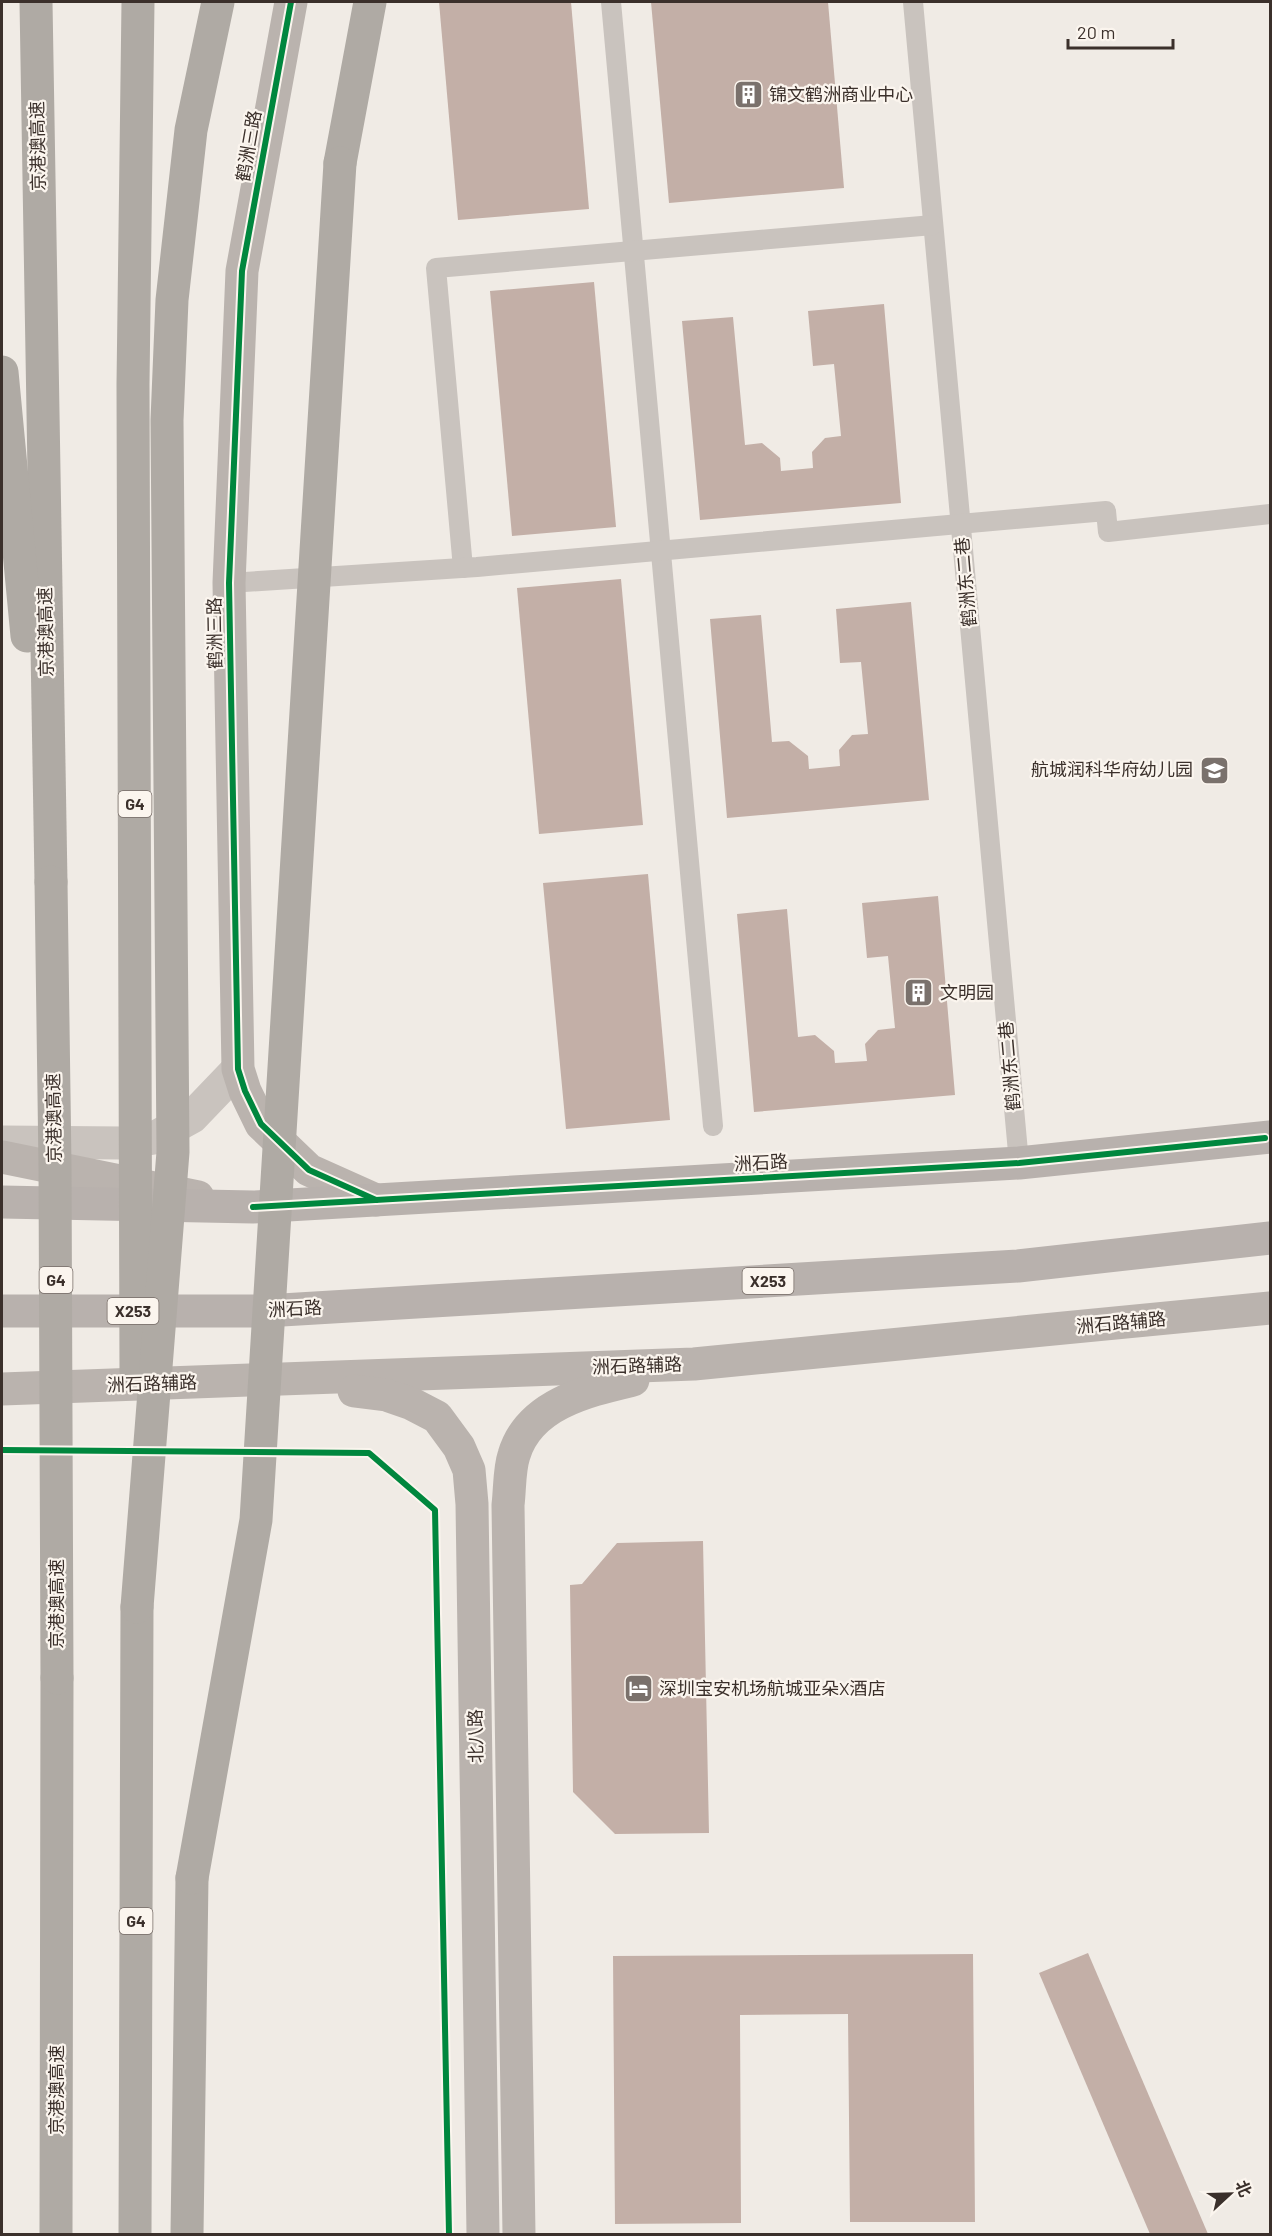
<svg xmlns="http://www.w3.org/2000/svg" width="1272" height="2236" viewBox="0 0 1272 2236" font-family="Barlow,'Noto Sans SC',sans-serif">
<rect width="100%" height="100%" fill="#f0ebe5"/>
<g fill="#c3afa7">
<polygon points="439,2 571,2 589,209 458,220"/>
<polygon points="651,2 828,2 844,188 669,203"/>
<polygon points="594,282 616,527 512,536 490,291"/>
<polygon points="884,304 901,503 700,520 682,321 733,317 745,445 762,443 780,458 781,471 813,468 812,452 825,438 841,436 834,364 813,366 808,311"/>
<polygon points="621,579 643,825 539,834 517,588"/>
<polygon points="911,602 929,800 727,818 710,619 761,615 772,742 789,741 808,756 809,769 840,766 839,750 852,735 868,734 861,662 840,663 836,609"/>
<polygon points="648,874 670,1120 566,1129 543,883"/>
<polygon points="938,896 955,1095 754,1112 737,914 787,909 798,1037 815,1035 834,1051 835,1063 867,1061 865,1044 878,1030 895,1028 888,956 867,958 862,903"/>
<polygon points="703,1541 709,1833 615,1834 573,1792 570,1585 582,1584 617,1543"/>
<polygon points="1088,1953 1208,2234 1150,2234 1039,1973"/>
<polygon points="973,1954 975,2222 850,2222 848,2014 740,2015 741,2223 615,2224 613,1956"/>
</g>
<g fill="none" stroke-linecap="round" stroke-linejoin="round">
<g stroke="#c9c3be" stroke-width="20">
<polyline points="611,2 713,1126"/>
<polyline points="913,2 1019,1163"/>
<polyline points="463,568 436,268 933,225"/>
<polyline points="229,583 477,567 1106,511 1108,532 1270,514"/>
</g>
<polyline stroke="#c9c3be" stroke-width="33" points="2,1142 123,1143 154,1138 192,1117 238,1069"/>
<g stroke="#bab3ae" stroke-width="33">
<polyline points="291,2 242,271 229,583 238,1069 245,1091 261,1124 309,1170 376,1200"/>
<polyline points="2,1157 198,1197"/>
<polyline points="2,1389 694,1364 1270,1308"/>
<polyline points="354,1391 386,1395 412,1404 437,1417 459,1447 469,1470 472,1504 483,2234"/>
<path d="M 519,2234 L 508,1505 C 510,1489 509,1470 514,1455 C 529,1404 587,1391 633,1380"/>
</g>
<g stroke="#b8b1ad" stroke-width="33">
<polyline points="2,1202 253,1207 1019,1163 1270,1137"/>
<polyline points="2,1311 265,1311 1018,1266 1270,1238"/>
</g>
<g stroke="#afaaa4" stroke-width="33">
<polyline points="36,2 51,882"/>
<polyline points="340,163 370,2"/>
<polyline points="2,372 27,636"/>
<polyline points="56,2234 57,1678"/>
<polyline points="135,2234 137,1607"/>
<polyline points="187,2234 192,1878"/>
</g>
<g stroke="#afaaa4" stroke-width="33">
<polyline points="51,882 55,1166 57,1678"/>
<polyline points="136,1371 133,384 138,2"/>
<polyline points="137,1607 173,1152 167,420 172,300 191,130 218,2"/>
<polyline points="192,1878 256,1520 340,163"/>
</g>
<defs>
<g id="cycleway">
<polyline points="291,2 242,271 229,583 238,1069 245,1091 261,1124 309,1170 376,1200"/>
<polyline points="253,1207 1019,1163 1265,1138"/>
<polyline points="2,1450 369,1453 435,1510 449,2234"/>
</g>
</defs>
<use href="#cycleway" stroke="#fbf5ee" stroke-width="10"/>
<use href="#cycleway" stroke="#00873e" stroke-width="6"/>
</g>
<defs>
<symbol id="building-square" viewBox="-11 -11 22 22"><rect x="-9" y="-9" width="18" height="18" rx="4" fill="#7a716c" stroke="#fbf5ee"/><path d="M-4-6H4V6H1V3H-1V6H-4ZM-2.5-4.3h1.7v1.8h-1.7ZM.8-4.3h1.7v1.8H.8ZM-2.5-1h1.7V.8h-1.7ZM.8-1h1.7V.8H.8Z" fill="#fff"/></symbol>
<symbol id="school-square" viewBox="-11 -11 22 22"><rect x="-9" y="-9" width="18" height="18" rx="4" fill="#7a716c" stroke="#fbf5ee"/><path d="M0-5L7-2L0 1L-7-2ZM-4 1L0 2.5L4 1V4Q0 6-4 4Z" fill="#fff"/></symbol>
<symbol id="hotel-square" viewBox="-11 -11 22 22"><rect x="-9" y="-9" width="18" height="18" rx="4" fill="#7a716c" stroke="#fbf5ee"/><path d="M-6-4.5h1.5V1H6V5H4.5V3h-9V5H-6ZM-4 0a1.8 1.8 0 1 1 3.6 0ZM.5 0V-2.5h3Q6-2.5 6 0Z" fill="#fff"/></symbol>
</defs>
<g fill-rule="evenodd">
<use href="#building-square" x="732" y="78" width="33" height="33"/>
<use href="#school-square" x="1198" y="754" width="33" height="33"/>
<use href="#building-square" x="902" y="976" width="33" height="33"/>
<use href="#hotel-square" x="622" y="1672" width="33" height="33"/>
</g>
<g text-anchor="middle" stroke-width="4.5" stroke-linejoin="round" paint-order="stroke">
<g fill="#fbf5ee" stroke="#756b66" stroke-width="1.5">
<rect x="118.5" y="791" width="33" height="26" rx="4.5"/>
<rect x="39.5" y="1267" width="33" height="26" rx="4.5"/>
<rect x="742.5" y="1268" width="51" height="26" rx="4.5"/>
<rect x="107.5" y="1298" width="51" height="26" rx="4.5"/>
<rect x="119.5" y="1908" width="33" height="26" rx="4.5"/>
</g>
<g font-size="16" font-weight="bold" fill="#3b302b">
<text x="135" y="810">G4</text>
<text x="56" y="1286">G4</text>
<text x="768" y="1287">X253</text>
<text x="133" y="1317">X253</text>
<text x="136" y="1927">G4</text>
</g>
<g font-size="18" fill="#3b302b" stroke="#fbf5ee" text-anchor="start">
<text x="769" y="101">锦文鹤洲商业中心</text>
<text x="1193" y="776" text-anchor="end">航城润科华府幼儿园</text>
<text x="940" y="999">文明园</text>
<text x="659" y="1695">深圳宝安机场航城亚朵X酒店</text>
</g>
<g font-size="18" fill="#3b302b" stroke="#fbf5ee">
<text transform="translate(38 146) rotate(-91)" y="6">京港澳高速</text>
<text transform="translate(249 146) rotate(-80)" y="6">鹤洲三路</text>
<text transform="translate(966 582) rotate(-95)" y="6">鹤洲东二巷</text>
<text transform="translate(46 632) rotate(-91)" y="6">京港澳高速</text>
<text transform="translate(215 633) rotate(-91)" y="6">鹤洲三路</text>
<text transform="translate(1010 1066) rotate(-95)" y="6">鹤洲东二巷</text>
<text transform="translate(54 1118) rotate(-91)" y="6">京港澳高速</text>
<text transform="translate(761 1163) rotate(-3)" y="6">洲石路</text>
<text transform="translate(295 1309) rotate(-3)" y="6">洲石路</text>
<text transform="translate(1121 1323) rotate(-5)" y="6">洲石路辅路</text>
<text transform="translate(637 1366) rotate(-2)" y="6">洲石路辅路</text>
<text transform="translate(152 1384) rotate(-2)" y="6">洲石路辅路</text>
<text transform="translate(57 1604) rotate(-90)" y="6">京港澳高速</text>
<text transform="translate(476 1736) rotate(-91)" y="6">北八路</text>
<text transform="translate(57 2090) rotate(-90)" y="6">京港澳高速</text>
</g>
</g>
<rect width="1272" height="2236" fill="none" stroke="#3b302b" stroke-width="6"/>
<g transform="translate(1230 2194) rotate(68)" stroke="#fbf5ee" stroke-width="4.5" paint-order="stroke">
<path d="M0-4.5L10 22L0 15L-10 22Z" fill="#3b302b"/>
<text y="-9" font-size="16" font-weight="bold" text-anchor="middle" fill="#3b302b">北</text>
</g>
<path d="M1068 39v9h105v-9" fill="none" stroke="#3b302b" stroke-width="3"/>
<text x="1077" y="39" font-size="18" fill="#3b302b" stroke="#fbf5ee" stroke-width="4.5" paint-order="stroke">20 m</text>
</svg>
